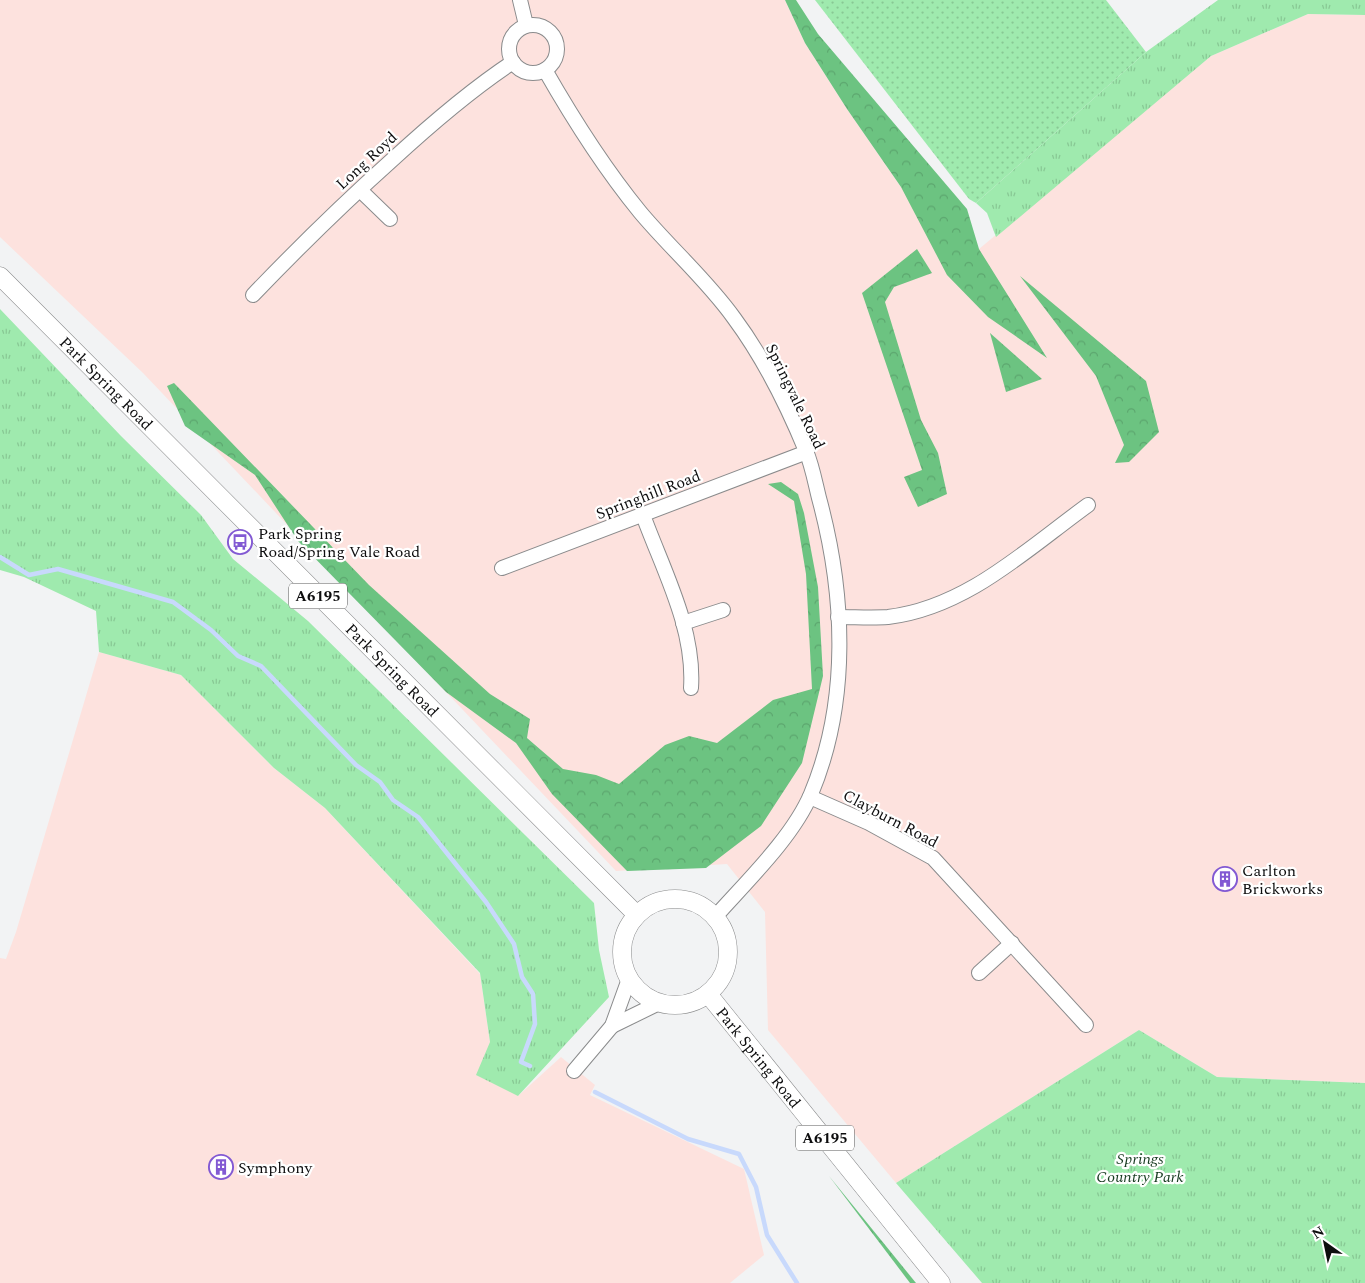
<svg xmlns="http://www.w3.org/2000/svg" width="1365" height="1283" viewBox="0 0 1365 1283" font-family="Spectral,serif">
<defs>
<pattern id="grass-tufts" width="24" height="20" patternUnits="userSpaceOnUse" patternTransform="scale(1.25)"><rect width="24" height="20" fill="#9feaae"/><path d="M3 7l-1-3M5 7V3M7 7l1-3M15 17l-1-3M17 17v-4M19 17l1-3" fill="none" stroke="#88c894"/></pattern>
<pattern id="forest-crowns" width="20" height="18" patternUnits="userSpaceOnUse" patternTransform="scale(1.25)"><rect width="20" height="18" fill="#6cc381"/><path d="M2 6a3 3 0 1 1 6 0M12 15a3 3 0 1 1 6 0" fill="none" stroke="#5ca66e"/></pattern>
<pattern id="garden-dots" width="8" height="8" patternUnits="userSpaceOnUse" patternTransform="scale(1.25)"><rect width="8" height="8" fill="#9feaae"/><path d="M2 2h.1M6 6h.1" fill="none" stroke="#88c894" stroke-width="1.8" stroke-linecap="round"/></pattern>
</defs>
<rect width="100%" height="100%" fill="#f2f3f4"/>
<g fill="#fde2de">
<polygon points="0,0 785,0 805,43 847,109 901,187 979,249 1211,56 1308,14 1365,15 1365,1083 1217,1077 1139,1030 896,1183 768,1030 765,912 727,864 616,871 143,373 0,237"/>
<polygon points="99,652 181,675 274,768 325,808 480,974 490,1042 518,1096 561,1057 595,1085 590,1095 744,1169 764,1255 730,1283 0,1283 0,958 6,959 16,932"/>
</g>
<g fill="url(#grass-tufts)">
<polygon points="1218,0 1365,0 1365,15 1308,14 1211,56 996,237 987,213 976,203 1146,52"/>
<polygon points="0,309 121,436 201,515 233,559 308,621 594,903 599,950 609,997 518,1096 476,1075 490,1042 480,973 325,808 274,768 181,675 99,652 96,611 24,577 0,570"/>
<polygon points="1139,1030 1217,1077 1365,1083 1365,1283 982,1283 896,1183"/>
</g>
<g fill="url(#forest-crowns)">
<polygon points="785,0 796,0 818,34 967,209 979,249 1047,358 988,317 947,275 901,187 847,109 805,43"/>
<polygon points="917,249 932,273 894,287 885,302 921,420 938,453 947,494 918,507 904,477 922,470 862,293"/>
<polygon points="1020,276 1146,381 1159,432 1129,462 1115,463 1124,445 1096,376"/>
<polygon points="990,333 1042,379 1006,392"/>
<polygon points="174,383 369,585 490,694 530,719 527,738 563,769 596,775 619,784 665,745 689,736 717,743 773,700 812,689 806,574 794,501 768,484 781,482 798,494 804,513 818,587 823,676 802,763 761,826 706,868 627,871 552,794 516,743 446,692 298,541 255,475 185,426 167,386"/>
<polygon points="829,1176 916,1283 910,1283"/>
</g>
<polygon fill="url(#garden-dots)" points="815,0 1106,0 1146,52 976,203 969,199"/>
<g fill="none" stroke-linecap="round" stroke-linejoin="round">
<g stroke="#c8d9fc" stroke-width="4.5">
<polyline points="0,557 29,575 58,569 173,602 211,630 238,656 261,666 356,765 380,782 393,800 418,817 486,902 514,944 522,977 533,994 535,1024 521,1062 530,1066"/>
<polyline points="595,1092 688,1139 739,1154 756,1187 767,1235 797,1283"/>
</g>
<defs>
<g id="minor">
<polyline points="520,0 526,25"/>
<circle cx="533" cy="49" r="24"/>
<path d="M 545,70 C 573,119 604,168 640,212 C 670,248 707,280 734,318 C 763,357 787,405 806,451 C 812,465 815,482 819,498 C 845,594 850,701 811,794 C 793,837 746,882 715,917"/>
<polyline points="360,190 390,219"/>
<path d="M 253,295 C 298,248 344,203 392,160 C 430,125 469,91 513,62"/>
<path d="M 643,515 C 663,570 695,628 691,688"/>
<polyline points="502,568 807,452"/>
<path d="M 838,617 C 855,617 872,618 888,617 C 966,608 1027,549 1088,505"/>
<polyline points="683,623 723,610"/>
<polyline points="810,797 869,823 933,858 1086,1025"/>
<polyline points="979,973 1012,943"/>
<polyline points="612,1026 659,1003"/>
<polyline points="574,1071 612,1026 629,979"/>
</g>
<g id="major">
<path id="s1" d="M 0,276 L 637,915"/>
<circle cx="675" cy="952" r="53"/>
<path id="s2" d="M 708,994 L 941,1283"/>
</g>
</defs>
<use href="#minor" stroke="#8a8b8c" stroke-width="16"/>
<use href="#major" stroke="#8a8b8c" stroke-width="19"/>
<use href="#minor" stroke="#fff" stroke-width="14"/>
<use href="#major" stroke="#fff" stroke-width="18"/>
</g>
<defs>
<symbol id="bus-ring" viewBox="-11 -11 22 22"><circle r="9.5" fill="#fff" stroke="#8259d3" stroke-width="1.5"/><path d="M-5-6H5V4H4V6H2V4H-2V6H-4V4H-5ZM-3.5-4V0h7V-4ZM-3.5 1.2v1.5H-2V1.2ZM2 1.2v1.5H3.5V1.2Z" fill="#8259d3"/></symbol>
<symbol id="building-ring" viewBox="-11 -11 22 22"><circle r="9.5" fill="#fff" stroke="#8259d3" stroke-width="1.5"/><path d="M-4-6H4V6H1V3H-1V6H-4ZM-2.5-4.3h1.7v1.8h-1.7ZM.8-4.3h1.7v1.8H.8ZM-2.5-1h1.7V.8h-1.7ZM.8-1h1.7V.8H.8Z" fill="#8259d3"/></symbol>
</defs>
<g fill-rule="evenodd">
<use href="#bus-ring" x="226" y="528" width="28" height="28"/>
<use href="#building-ring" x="1211" y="865" width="28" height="28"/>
<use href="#building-ring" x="207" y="1153" width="28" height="28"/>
</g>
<g text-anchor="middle" stroke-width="4.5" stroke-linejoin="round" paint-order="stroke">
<g fill="#fff" stroke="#565656" stroke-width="1">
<rect x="289" y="583.5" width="58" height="25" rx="4"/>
<rect x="796" y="1125.5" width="58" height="25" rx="4"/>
</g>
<g font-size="15" font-weight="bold" fill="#0d0d0e">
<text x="318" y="601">A6195</text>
<text x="825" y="1143">A6195</text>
</g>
<g font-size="16" fill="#0d0d0e" stroke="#fff">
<text transform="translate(366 160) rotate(-43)" y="6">Long Royd</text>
<text dy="6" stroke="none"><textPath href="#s1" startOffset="151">Park Spring Road</textPath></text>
<text transform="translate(796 396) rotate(64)" y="6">Springvale Road</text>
<text transform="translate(648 494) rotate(-21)" y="6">Springhill Road</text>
<text dy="6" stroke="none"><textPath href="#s1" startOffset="556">Park Spring Road</textPath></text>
<text transform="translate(891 818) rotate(28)" y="6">Clayburn Road</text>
<text dy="6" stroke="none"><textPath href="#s2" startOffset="81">Park Spring Road</textPath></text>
</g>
<g font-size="16" fill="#0d0d0e" stroke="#fff" text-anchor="start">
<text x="258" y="539">Park Spring<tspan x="258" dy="18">Road/Spring Vale Road</tspan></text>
<text x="1242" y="876">Carlton<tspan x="1242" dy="18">Brickworks</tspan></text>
<text x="238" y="1173">Symphony</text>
</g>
<g font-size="16" font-style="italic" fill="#173b20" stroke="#fff">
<text x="1140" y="1164">Springs<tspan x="1140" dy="18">Country Park</tspan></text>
</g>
</g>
<g transform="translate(1325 1243) rotate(327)" stroke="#ffffff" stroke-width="4" paint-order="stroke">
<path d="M0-4L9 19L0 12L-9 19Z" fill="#0d0d0e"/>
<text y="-8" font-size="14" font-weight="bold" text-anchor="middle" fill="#0d0d0e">N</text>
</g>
</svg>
